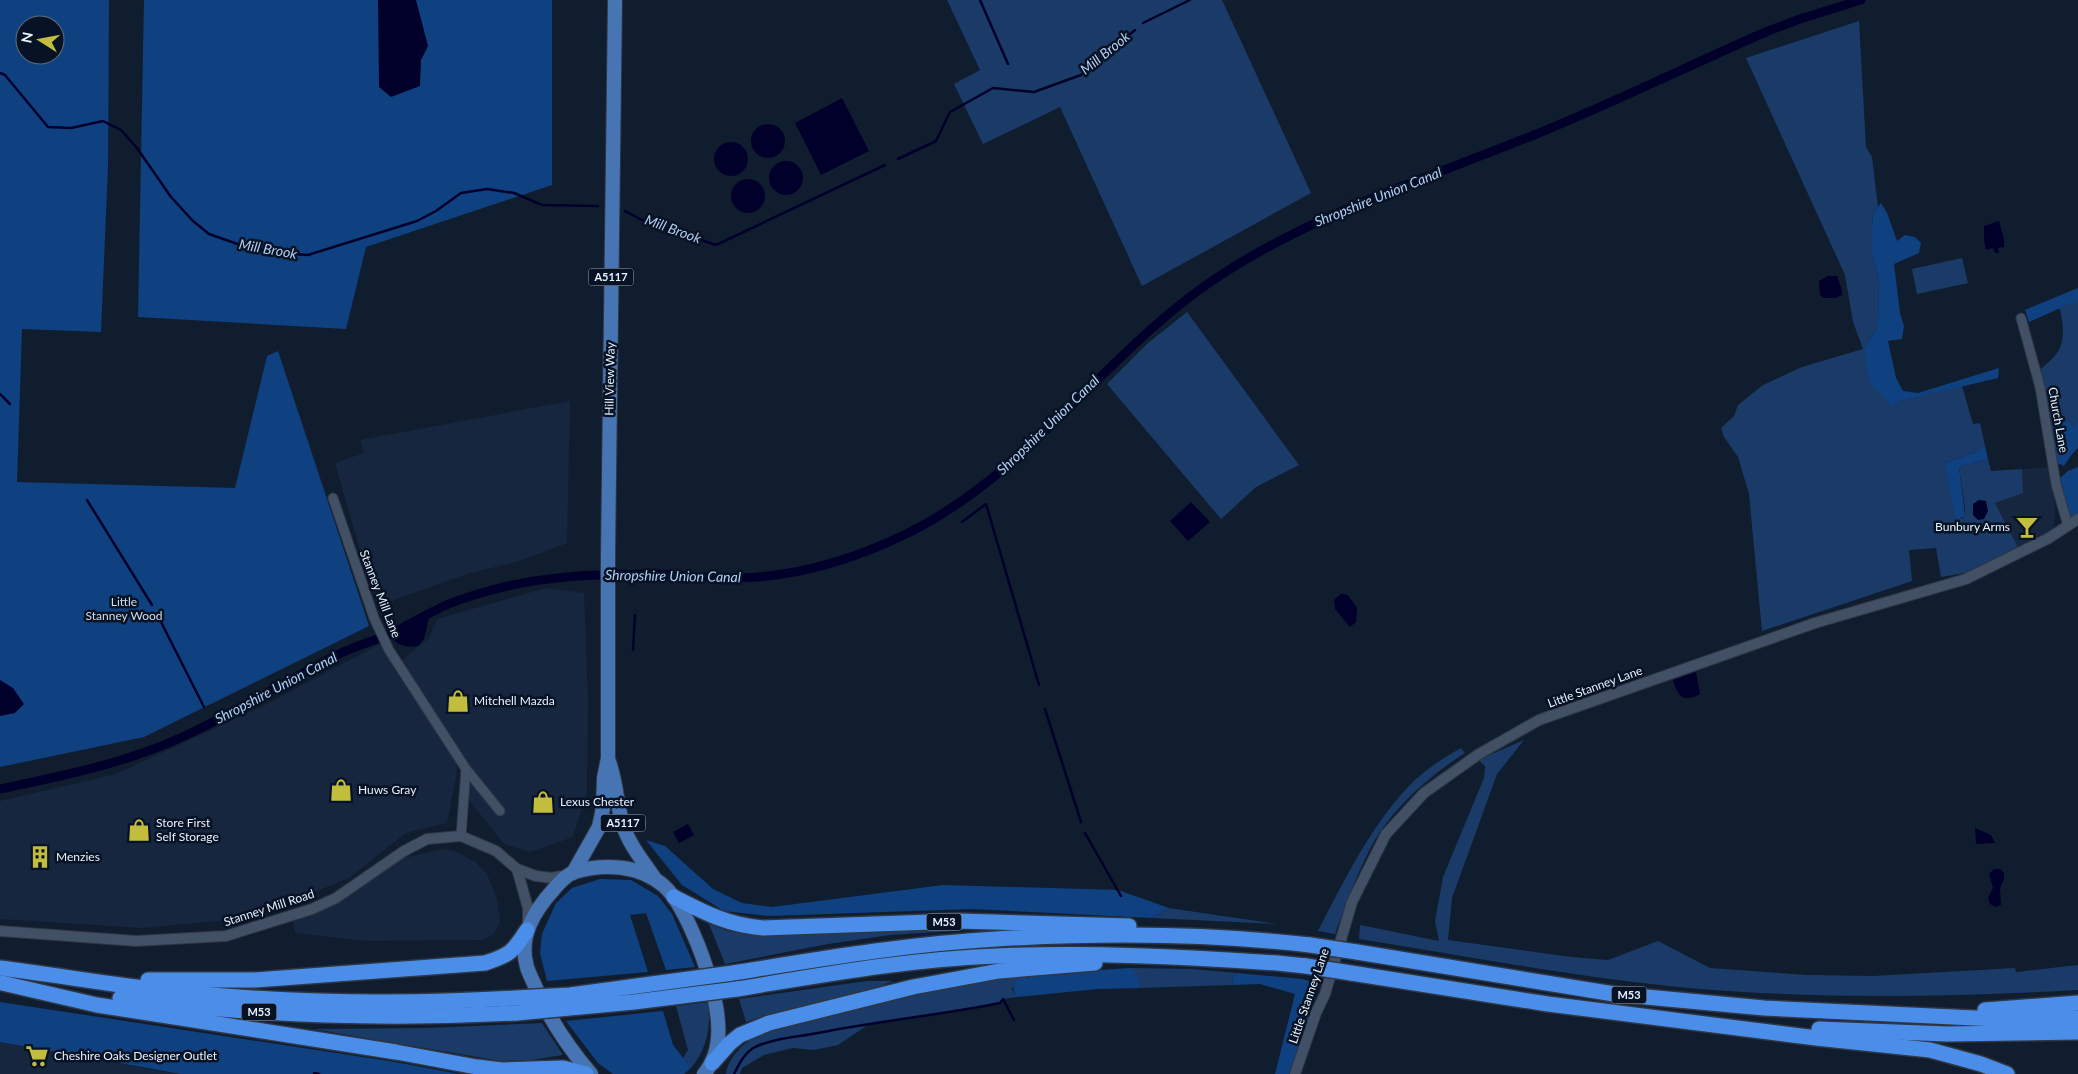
<svg xmlns="http://www.w3.org/2000/svg" width="2078" height="1074" viewBox="0 0 2078 1074" font-family="Lato,sans-serif">
<rect width="100%" height="100%" fill="#101d2f"/>
<g fill="#15263e">
<polygon points="570,401 567,543 520,561 467,574 383,604 371,588 335,463 364,453 360,440"/>
<polygon points="2052,467 2055,512 2054,528 2052,531 2020,551 1995,503 2022,493 2022,469"/>
<polygon points="546,588 584,593 588,700 587,792 573,837 530,852 504,844 469,800 469,763 409,673 402,660 429,638 437,619"/>
<polygon points="380,644 456,759 457,772 447,823 406,833 349,878 251,918 142,928 0,919 0,801 116,774 261,707"/>
<polygon points="443,849 457,852 475,862 487,874 497,899 500,921 494,934 483,940 366,941 295,933 293,921 323,909 358,889 404,858"/>
<polygon points="0,1042 148,1069 181,1074 0,1074"/>
</g>
<g fill="#1a3b67">
<polygon points="947,0 1222,0 1311,193 1142,286 1060,107 983,144 954,84 980,70"/>
<polygon points="1859,21 1866,147 1872,157 1878,207 1873,213 1872,228 1872,254 1879,280 1878,325 1864,350 1897,402 1962,386 1973,424 1980,423 1985,446 1976,452 1945,463 1961,519 1965,516 1965,509 1959,467 1988,459 1991,471 2022,469 2023,493 1995,503 2020,551 1971,572 1941,577 1936,548 1909,550 1912,581 1762,631 1749,494 1738,457 1724,437 1721,428 1734,416 1738,405 1763,385 1802,367 1863,349 1853,322 1845,275 1746,58"/>
<polygon points="1962,258 1968,283 1917,294 1912,269"/>
<path d="M 2078,290 L 2078,420 L 2074,428 L 2068,420 L 2051,425 L 2040,370 C 2045,365 2053,359 2057,353 C 2068,337 2061,316 2058,299 Z"/>
<polygon points="1187,312 1299,465 1256,487 1221,519 1107,384 1148,343"/>
<path d="M 1524,740 L 1497,774 L 1452,898 L 1448,940 L 1571,957 L 1608,960 L 1658,941 L 1710,968 L 1807,975 L 1873,976 L 2015,968 L 2016,972 L 2078,965 L 2078,990 C 1952,997 1825,999 1700,989 C 1585,979 1472,957 1359,939 L 1360,925 L 1439,941 L 1435,921 L 1443,877 L 1484,778 L 1485,766 L 1478,760 Z"/>
<path d="M 1461,748 L 1465,753 C 1429,776 1393,808 1372,845 C 1357,873 1346,904 1335,934 L 1318,931 C 1344,881 1370,827 1409,786 C 1423,771 1443,758 1461,748 Z"/>
<polygon points="1169,908 1277,924 1152,918"/>
<polygon points="709,924 728,931 749,934 952,927 953,931 890,935 828,944 725,964"/>
<polygon points="1130,968 1192,969 1237,973 1233,978 1232,985 1139,988 1140,985"/>
<path d="M 1020,975 L 1012,989 L 1017,997 L 1003,999 L 1000,1003 L 977,1008 L 869,1024 L 838,1045 L 814,1050 L 793,1048 L 764,1055 L 742,1068 L 740,1074 L 726,1074 C 729,1055 744,1044 759,1033 L 913,993 Z"/>
<path d="M 867,981 L 893,981 C 846,1001 794,1005 746,1022 L 739,999 Z"/>
<path d="M 709,1002 C 710,1027 708,1048 691,1068 L 683,1058 L 688,1050 L 676,1006 Z"/>
<polygon points="542,1023 563,1055 531,1060 501,1061 313,1029 427,1028"/>
</g>
<g fill="#0f4180" fill-rule="evenodd">
<path d="M 0,0 L 109,0 L 108,166 L 101,332 L 22,329 L 17,482 L 235,488 L 267,356 L 278,351 L 369,626 L 144,737 L 0,767 ZM 25,25 L 55,25 L 55,55 L 25,55 Z"/>
<polygon points="144,0 552,0 552,185 366,247 346,329 138,317"/>
<polygon points="1881,203 1887,213 1897,241 1905,235 1915,237 1921,243 1919,253 1894,264 1900,313 1904,326 1902,339 1888,341 1896,378 1903,391 1918,393 1999,368 1998,378 1897,402 1893,407 1870,383 1864,350 1878,325 1879,280 1872,254 1872,228 1873,213"/>
<polygon points="2078,288 2078,300 2029,322 2025,310"/>
<polygon points="2068,420 2074,428 2078,420 2078,448 2072,454 2064,466 2057,463 2051,425"/>
<polygon points="1985,446 1988,459 1959,467 1965,516 1956,520 1945,463 1976,452"/>
<polygon points="2078,467 2078,514 2070,521 2060,478 2068,471"/>
<polygon points="646,840 665,846 713,889 742,903 772,907 943,885 1118,890 1169,908 1152,918 971,909 768,916 724,911 682,885"/>
<polygon points="600,879 631,880 658,896 672,914 695,967 666,970 646,913 630,915 648,972 547,981 540,953 542,934 556,903 572,888"/>
<path d="M 1130,968 L 1137,974 L 1140,986 L 1139,988 L 1098,989 L 1017,997 C 1011,987 1013,984 1020,975 Z"/>
<polygon points="1237,973 1302,979 1320,984 1289,1074 1275,1074 1295,994 1260,984 1232,985 1233,978"/>
<polygon points="0,1002 395,1062 459,1074 181,1074 0,1042"/>
<polygon points="663,1011 673,1045 691,1068 684,1074 613,1074 598,1063 566,1021"/>
</g>
<g fill="#00002a">
<polygon points="378,0 416,0 428,46 421,60 420,86 391,97 379,87"/>
<polygon points="842,98 869,151 821,175 795,123"/>
<circle cx="768" cy="141" r="17"/>
<circle cx="731" cy="159" r="17"/>
<circle cx="786" cy="178" r="17"/>
<circle cx="748" cy="196" r="17"/>
<polygon points="1999,221 2004,239 2004,247 1998,248 1999,253 1995,253 1993,248 1986,250 1984,240 1984,226"/>
<polygon points="1828,276 1837,276 1842,290 1842,295 1836,298 1824,298 1820,295 1819,281"/>
<polygon points="1979,500 1986,501 1988,511 1984,519 1978,520 1973,515 1973,504"/>
<polygon points="1191,502 1210,522 1188,541 1170,521"/>
<polygon points="1341,594 1348,595 1357,608 1356,622 1350,627 1335,609 1334,600"/>
<path d="M 430,613 L 424,639 L 418,646 C 405,648 396,645 389,634 Z"/>
<path d="M 1696,672 L 1700,694 C 1683,703 1678,697 1673,680 Z"/>
<polygon points="0,680 13,688 24,704 15,713 0,716"/>
<polygon points="688,824 694,835 679,843 673,832"/>
<polygon points="1975,828 1991,835 1995,843 1976,844"/>
<polygon points="1994,869 2000,869 2004,873 2004,879 2000,888 2001,905 1996,907 1990,904 1988,898 1993,888 1989,874"/>
</g>
<g fill="none" stroke-linecap="round" stroke-linejoin="round">
<g stroke="#00002a" stroke-width="2.5">
<polyline points="980,0 1008,64"/>
<polyline points="1143,23 1190,0"/>
<polyline points="0,73 5,75 48,127 71,128 103,121 121,130 137,148 171,197 193,221 209,234 246,247 291,254 308,255 417,221 436,211 461,193 487,189 514,193 542,205 598,206"/>
<polyline points="898,159 936,141 950,112 993,88 1034,92 1081,75 1135,30"/>
<polyline points="625,211 640,219 716,245 885,165"/>
<polyline points="0,394 10,404"/>
<polyline points="87,500 152,605"/>
<polyline points="962,522 986,504 1039,685"/>
<polyline points="158,616 204,707"/>
<polyline points="633,650 635,615"/>
<polyline points="1045,709 1081,822"/>
<polyline points="1085,833 1121,896"/>
<polyline points="314,1073 319,1074"/>
<path d="M 734,1074 C 739,1064 745,1052 755,1047 C 774,1038 798,1037 818,1033 C 878,1021 940,1015 1000,1003 L 1003,999 L 1014,1020"/>
</g>
<path stroke="#00002a" stroke-width="9" d="M 0,789 C 61,776 123,764 180,738 C 234,714 284,682 337,655 C 355,646 374,641 392,633 C 407,626 421,617 436,610 C 453,601 473,595 492,590 C 546,575 602,574 658,574 C 685,575 711,579 737,578 C 796,577 855,559 908,533 C 1034,471 1109,345 1227,271 C 1322,211 1430,177 1534,135 C 1613,103 1690,65 1768,31 L 1800,19 L 1861,0"/>
<defs>
<g id="minor">
<polyline points="2021,318 2040,387 2056,484 2068,526"/>
<polyline points="333,498 374,618 389,650 466,769 500,811"/>
<polyline points="461,836 466,769"/>
</g>
<g id="tertiary">
<polyline points="517,869 528,908 528,927"/>
<polyline points="0,931 136,941 226,936 312,909 336,898 404,851 427,839 461,836 496,851 517,869 536,876 551,878 568,875"/>
<polyline points="1295,1074 1316,1013 1325,994 1352,902 1386,834 1424,793 1479,754 1539,720 1815,623 1966,579 2049,538 2078,519"/>
</g>
<g id="primary">
<path d="M 608,759 C 617,782 616,802 623,825 C 629,845 644,862 655,879"/>
<polyline points="573,873 599,827 603,808 604,778 608,758 608,555 615,0"/>
<path d="M 591,1074 C 568,1047 550,1021 536,988 C 533,981 529,974 527,967 C 518,937 534,911 554,889 C 559,883 567,875 574,872 C 604,863 640,865 664,886 C 684,904 704,957 711,984 C 719,1014 725,1049 704,1074"/>
</g>
<g id="motorway">
<path d="M 674,897 C 705,913 728,925 763,928 L 959,921 L 1129,926"/>
<polyline points="1357,952 1614,994 1764,1008 2017,1020 2078,1018"/>
<path d="M 0,968 C 56,975 112,985 169,991 C 284,1003 400,1005 516,998"/>
<path d="M 733,973 C 820,959 907,944 996,939 C 1100,933 1206,933 1310,945"/>
<polyline points="1351,973 1548,1004 1816,1038 1930,1050 1981,1064 2007,1074"/>
<path d="M 148,980 L 255,980 L 485,963 C 510,955 513,952 527,930"/>
<polyline points="2,983 97,1005 396,1052 477,1067 502,1070 563,1068 586,1074"/>
<path d="M 737,989 C 823,975 909,959 997,956 C 1091,952 1184,957 1277,963 L 1306,966"/>
<path d="M 120,998 C 252,1016 384,1020 517,1013"/>
<polyline points="1985,1010 2078,1003"/>
<polyline points="1819,1029 1947,1034 2078,1032"/>
<polyline points="712,1063 730,1043 740,1035 769,1023 913,987 999,971 1095,963"/>
</g>
</defs>
<use href="#minor" stroke="#2f3644" stroke-width="11"/>
<use href="#tertiary" stroke="#2f3644" stroke-width="12"/>
<use href="#primary" stroke="#2f3644" stroke-width="16"/>
<use href="#motorway" stroke="#2f3644" stroke-width="18"/>
<use href="#minor" stroke="#415065" stroke-width="9"/>
<use href="#tertiary" stroke="#415065" stroke-width="10"/>
<use href="#primary" stroke="#4775b4" stroke-width="14"/>
<use href="#motorway" stroke="#4b8ee9" stroke-width="15"/>
<defs>
<g id="motorway-bridge">
<polyline points="1310,945 1357,952"/>
<polyline points="1306,966 1351,973"/>
<polyline points="516,998 570,995 733,973"/>
<polyline points="517,1013 634,1002 737,989"/>
</g>
</defs>
<use href="#motorway-bridge" stroke="#2f3644" stroke-width="18" stroke-linecap="butt"/>
<use href="#motorway-bridge" stroke="#4b8ee9" stroke-width="15"/>
</g>
<defs>
<symbol id="bar-bare" viewBox="-9 -9 18 18"><path d="M-6-5H6L.8 .8V4.5H3.5V6h-7V4.5H-.8V.8Z" fill="#c3bd3e" stroke="#071325" stroke-width="2.5" paint-order="stroke"/></symbol>
<symbol id="shop-bare" viewBox="-9 -9 18 18"><path d="M-5-2.5h2.3a2.7 3.5 0 0 1 5.4 0H5L5.5 6h-11ZM-1.5-2.5h3a1.5 2.3 0 0 0-3 0Z" fill="#c3bd3e" stroke="#071325" stroke-width="2.5" paint-order="stroke"/></symbol>
<symbol id="building-bare" viewBox="-9 -9 18 18"><path d="M-4-6H4V6H1V3H-1V6H-4ZM-2.5-4.3h1.7v1.8h-1.7ZM.8-4.3h1.7v1.8H.8ZM-2.5-1h1.7V.8h-1.7ZM.8-1h1.7V.8H.8Z" fill="#c3bd3e" stroke="#071325" stroke-width="2.5" paint-order="stroke"/></symbol>
<symbol id="supermarket-bare" viewBox="-9 -9 18 18"><path d="M-6-5.5h2.5l.6 2H6L4.5 2H-2.5L-4.4-4H-6ZM-1.5 3.2a1.3 1.3 0 1 0 .1 0ZM3 3.2a1.3 1.3 0 1 0 .1 0Z" fill="#c3bd3e" stroke="#071325" stroke-width="2.5" paint-order="stroke"/></symbol>
</defs>
<g fill-rule="evenodd">
<use href="#bar-bare" x="2011" y="511" width="32" height="32"/>
<use href="#shop-bare" x="442" y="685" width="32" height="32"/>
<use href="#shop-bare" x="325" y="774" width="32" height="32"/>
<use href="#shop-bare" x="527" y="786" width="32" height="32"/>
<use href="#shop-bare" x="123" y="814" width="32" height="32"/>
<use href="#building-bare" x="24" y="841" width="32" height="32"/>
<use href="#supermarket-bare" x="21" y="1040" width="32" height="32"/>
</g>
<g text-anchor="middle" stroke-width="5" stroke-linejoin="round" paint-order="stroke">
<g fill="#071325" stroke="#a4afbd" stroke-width="1">
<rect x="588.5" y="268.5" width="45" height="17" rx="4"/>
<rect x="600.5" y="814.5" width="45" height="17" rx="4"/>
<rect x="926.5" y="913.5" width="35" height="17" rx="4"/>
<rect x="1611.5" y="986.5" width="35" height="17" rx="4"/>
<rect x="241.5" y="1003.5" width="35" height="17" rx="4"/>
</g>
<g font-size="11" font-weight="bold" fill="#e8f2fe">
<text x="611" y="281">A5117</text>
<text x="623" y="827">A5117</text>
<text x="944" y="926">M53</text>
<text x="1629" y="999">M53</text>
<text x="259" y="1016">M53</text>
</g>
<g font-size="12" fill="#e8f2fe" stroke="#071325">
<text transform="translate(610 379) rotate(-89)" y="4">Hill View Way</text>
<text transform="translate(2058 420) rotate(80)" y="4">Church Lane</text>
<text transform="translate(380 594) rotate(69)" y="4">Stanney Mill Lane</text>
<text transform="translate(1595 687) rotate(-20)" y="4">Little Stanney Lane</text>
<text transform="translate(269 908) rotate(-18)" y="4">Stanney Mill Road</text>
<text transform="translate(1309 996) rotate(-71)" y="4">Little Stanney Lane</text>
</g>
<g font-size="12" fill="#e8f2fe" stroke="#071325" text-anchor="start">
<text x="2010" y="531" text-anchor="end">Bunbury Arms</text>
<text x="474" y="705">Mitchell Mazda</text>
<text x="358" y="794">Huws Gray</text>
<text x="560" y="806">Lexus Chester</text>
<text x="156" y="827">Store First<tspan x="156" dy="14">Self Storage</tspan></text>
<text x="56" y="861">Menzies</text>
<text x="54" y="1060">Cheshire Oaks Designer Outlet</text>
</g>
<g font-size="12" fill="#cfddef" stroke="#071325">
<text x="124" y="606">Little<tspan x="124" dy="14">Stanney Wood</tspan></text>
</g>
<g font-size="14" font-style="italic" fill="#b4cff4" stroke="#071325">
<text transform="translate(1105 53) rotate(-39)" y="5">Mill Brook</text>
<text transform="translate(1378 197) rotate(-22)" y="5">Shropshire Union Canal</text>
<text transform="translate(673 229) rotate(20)" y="5">Mill Brook</text>
<text transform="translate(268 249) rotate(10)" y="5">Mill Brook</text>
<text transform="translate(1048 425) rotate(-44)" y="5">Shropshire Union Canal</text>
<text transform="translate(673 576) rotate(1)" y="5">Shropshire Union Canal</text>
<text transform="translate(276 688) rotate(-28)" y="5">Shropshire Union Canal</text>
</g>
</g>
<g transform="translate(40 40) rotate(281)"><circle r="24" fill="#071325" stroke="#616c7c"/>
<path d="M0-4L9 19L0 12L-9 19Z" fill="#c3bd3e"/>
<text y="-8" font-size="14" font-weight="bold" text-anchor="middle" fill="#e8f2fe">N</text>
</g>
</svg>
